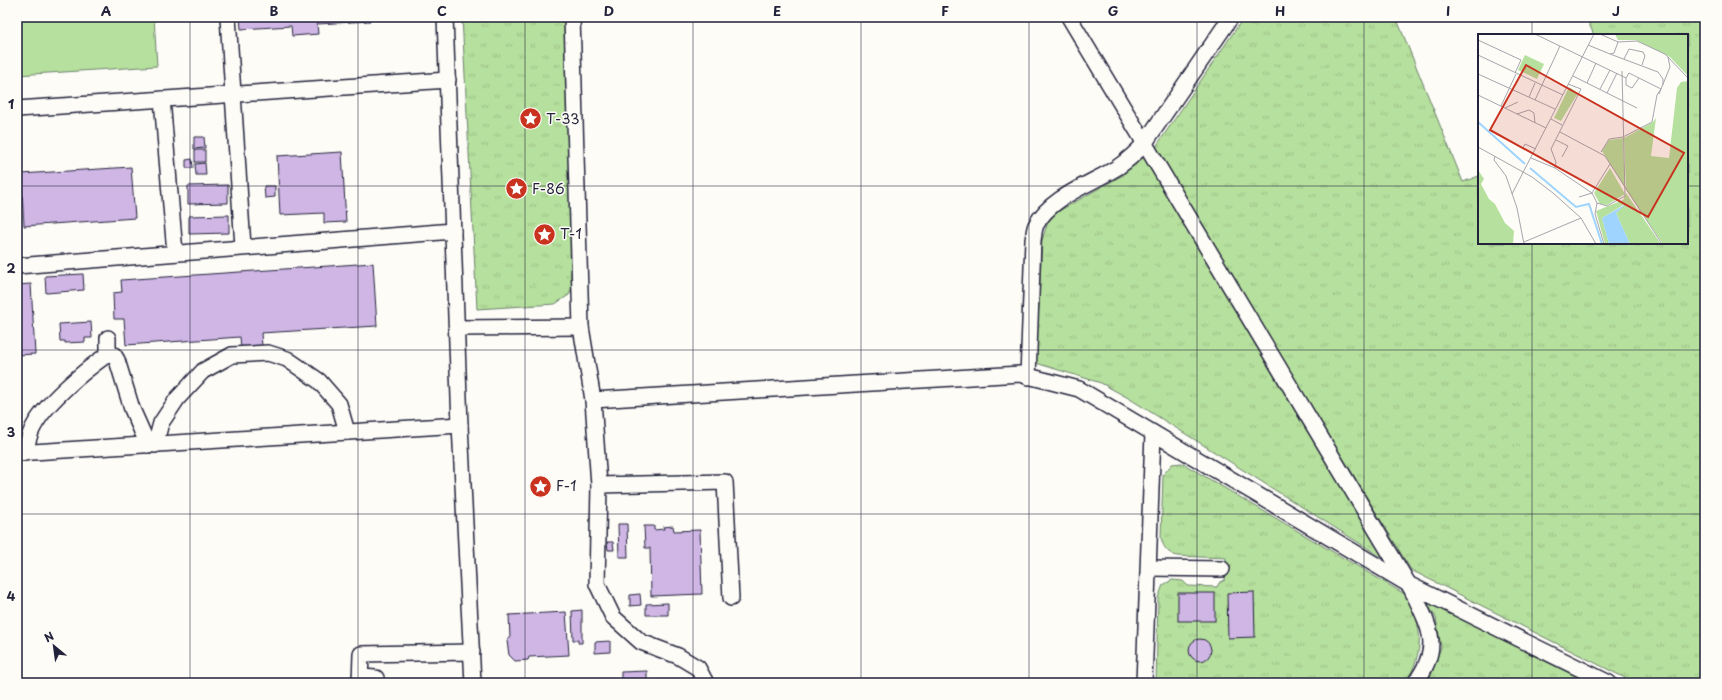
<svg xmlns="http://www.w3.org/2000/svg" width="1722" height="700" viewBox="0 0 1722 700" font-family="'Playpen Sans',sans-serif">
<defs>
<pattern id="grass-tufts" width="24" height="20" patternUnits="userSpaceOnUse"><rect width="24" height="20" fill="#b6e09d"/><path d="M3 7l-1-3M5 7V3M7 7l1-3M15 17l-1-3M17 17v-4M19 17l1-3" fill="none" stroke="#9cc088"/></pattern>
</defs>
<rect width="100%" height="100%" fill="#fdfcf7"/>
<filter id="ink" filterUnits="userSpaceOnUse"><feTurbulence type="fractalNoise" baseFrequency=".025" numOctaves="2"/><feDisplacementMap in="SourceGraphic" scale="8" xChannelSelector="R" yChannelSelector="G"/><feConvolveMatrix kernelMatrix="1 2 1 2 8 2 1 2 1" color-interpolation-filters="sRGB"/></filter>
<g filter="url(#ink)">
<g fill="url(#grass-tufts)" stroke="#6c816c">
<polygon points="462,17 567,17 574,281 569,295 555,304 477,309"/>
<polygon points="1244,17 1396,17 1463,182 1479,176 1479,243 1687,243 1687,35 1594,35 1586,17 1705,17 1705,683 1635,683 1411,570 1155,148"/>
<polygon points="1145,154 1391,563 1130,399 1101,383 1036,363 1042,240 1048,222 1057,212 1123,175"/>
<path d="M 1182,463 L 1408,596 C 1423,629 1424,651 1406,683 L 1156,683 L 1158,598 L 1163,585 L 1172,580 L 1183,581 L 1188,586 L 1217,587 L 1219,583 L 1225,580 L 1226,558 L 1177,556 C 1167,553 1163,547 1161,537 L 1163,475 L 1172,464 Z"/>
<polygon points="1426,602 1590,683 1425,683 1431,675 1441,647 1436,618"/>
</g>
<polygon fill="#b6e09d" stroke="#6c816c" points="17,17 154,17 157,66 17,75"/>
<g fill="#cfb6e5" stroke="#22223b">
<polygon points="240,17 369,17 370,21 317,24 318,34 292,36 291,26 241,29"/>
<polygon points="194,137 204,137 205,148 194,149"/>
<rect x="195" y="150" width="10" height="12"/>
<polygon points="342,152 346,222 324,223 324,213 280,215 277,156"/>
<polygon points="192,159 193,168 186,168 186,160"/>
<polygon points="205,163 206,175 196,175 195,164"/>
<polygon points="131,167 135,218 24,226 21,174"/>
<polygon points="228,185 228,203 188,204 188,186"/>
<polygon points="264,186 275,186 275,197 265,198"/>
<polygon points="229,215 229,233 189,234 189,216"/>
<polygon points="373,263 377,326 261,333 263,359 242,361 240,337 126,345 124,319 114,319 113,293 122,292 121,280"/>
<polygon points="83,274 84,290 46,293 45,276"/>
<polygon points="31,284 35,354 17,355 17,285"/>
<polygon points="91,322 92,338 85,338 85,342 65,343 65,341 60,341 59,324"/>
<polygon points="618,524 627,524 628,557 619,557"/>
<polygon points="644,526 654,526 654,530 664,529 663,527 673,526 674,531 700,530 702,594 651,596 650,548 645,548"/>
<polygon points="607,542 613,542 614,550 608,550"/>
<polygon points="1254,592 1255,637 1228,638 1227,593"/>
<rect x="1178" y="593" width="37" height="28"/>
<polygon points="640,594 641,605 630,606 630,595"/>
<polygon points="668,603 668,615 646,615 646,604"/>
<polygon points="582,610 582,643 578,643 578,640 573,640 572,611"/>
<polygon points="566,612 569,655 529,657 528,660 515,661 509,655 507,641 510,638 509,615"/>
<circle cx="1200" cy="650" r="11"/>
<polygon points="610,641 610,652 595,653 595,642"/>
<polygon points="647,671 647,683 621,683 621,672"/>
</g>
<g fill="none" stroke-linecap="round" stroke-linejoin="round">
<defs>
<g id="service">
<polyline points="228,17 243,247"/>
<polyline points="445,17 460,425 473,683"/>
<polyline points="572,17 581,327 593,400 599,485 597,584 613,617 641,642 678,656 698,668 706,683"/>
<path d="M 1069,17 L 1412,590 C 1429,627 1443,646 1415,683"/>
<polyline points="162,99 175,253"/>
<polyline points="17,109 448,80"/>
<polyline points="17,266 453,231"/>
<polyline points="457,328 581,327"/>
<polyline points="108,354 114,355 117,360 132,409 148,445"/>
<path d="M 1028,377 L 1033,240 C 1034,235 1034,229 1036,225 C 1050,197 1093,183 1118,167 C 1128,160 1136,153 1144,144 L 1231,17"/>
<polyline points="593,400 1020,374 1079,389 1408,584 1609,683"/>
<polyline points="155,445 161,423 177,399 203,371 232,355 268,353 287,359 319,381 339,404 347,432"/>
<polyline points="17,453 460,425"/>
<path d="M 25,453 C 27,446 28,439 31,432 C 42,405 84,371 108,354 L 108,338"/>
<polyline points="599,485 725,482 731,598"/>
<polyline points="1149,568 1222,569"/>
<polyline points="360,677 376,678"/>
<polyline points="360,683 361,654 472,652"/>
<polyline points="1144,683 1153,433"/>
</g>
</defs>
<use href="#service" stroke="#22223b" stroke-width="18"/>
<use href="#service" stroke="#fdfcf7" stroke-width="15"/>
</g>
</g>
<path fill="none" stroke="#22223b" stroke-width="1" stroke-opacity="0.55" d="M 190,17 L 190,683M 358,17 L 358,683M 525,17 L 525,683M 693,17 L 693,683M 861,17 L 861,683M 1029,17 L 1029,683M 1197,17 L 1197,683M 1364,17 L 1364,683M 1532,17 L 1532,35M 17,186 L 1479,186M 1687,186 L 1705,186M 1532,243 L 1532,683M 17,350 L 1705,350M 17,514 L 1705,514"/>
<defs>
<symbol id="sight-disc" viewBox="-11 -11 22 22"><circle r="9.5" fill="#c8321e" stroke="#fdfcf7"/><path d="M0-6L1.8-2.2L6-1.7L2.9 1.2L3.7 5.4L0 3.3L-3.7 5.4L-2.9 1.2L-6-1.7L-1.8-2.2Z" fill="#fff"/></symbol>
</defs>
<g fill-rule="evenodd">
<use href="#sight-disc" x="518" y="106" width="25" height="25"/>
<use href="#sight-disc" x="504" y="176" width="25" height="25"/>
<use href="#sight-disc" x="532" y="222" width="25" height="25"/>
<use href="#sight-disc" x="528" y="474" width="25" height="25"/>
</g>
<g text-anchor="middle" stroke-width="3" stroke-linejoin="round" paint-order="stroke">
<g font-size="14" fill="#22223b" stroke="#fdfcf7" text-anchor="start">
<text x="546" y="124">T-33</text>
<text x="532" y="194">F-86</text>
<text x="560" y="239">T-1</text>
<text x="556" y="491">F-1</text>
</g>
</g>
<g transform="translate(1478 34)">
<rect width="210" height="210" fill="#fdfcf7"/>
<path d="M 137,0 L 210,0 L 210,42 L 192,23 L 158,6 L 140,6 ZM 210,47 L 210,210 L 185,210 L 148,156 L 146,104 L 175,88 L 178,84 L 173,122 L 191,124 L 199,54 L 203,48 ZM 91,53 L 100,59 L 83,87 L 76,84 ZM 145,104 L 147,154 L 124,117 L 131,106 ZM 132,134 L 147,160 L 129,171 L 122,170 L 116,159 ZM 148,159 L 183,210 L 152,210 L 138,179 L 147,170 L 124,184 L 131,210 L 127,210 L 118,177 L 145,166 Z" fill="#b6e09d"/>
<path d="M 0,136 L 6,145 L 3,150 L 11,165 L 17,170 L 27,189 L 36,197 L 35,210 L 0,210 Z" fill="#b6e09d"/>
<path d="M 47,21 L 66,30 L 59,45 L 40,36 Z" fill="#b6e09d"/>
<path d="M 148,170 L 138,179 L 152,210 L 131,210 L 124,184 Z" fill="#9ed4fd"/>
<path fill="none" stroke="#9ed4fd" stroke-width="2" d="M 0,88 L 47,130M 52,134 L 98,173 L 111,170 L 124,210"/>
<path fill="none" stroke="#a5a5ac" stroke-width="1" d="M 57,0 L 148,44 L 151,39 L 183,55 L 192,33 L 190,23M 122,0 L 140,8 L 159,7 L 187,20 L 210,44M 0,6 L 43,26 L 37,39M 110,11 L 132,20 L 136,19 L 140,8M 132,20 L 180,38 L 185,45 L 185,51M 0,21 L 85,61M 146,25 L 151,15 L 165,18 L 167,22 L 164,31M 0,40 L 77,75M 95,42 L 159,74M 148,44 L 148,51 L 154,54 L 161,44M 109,49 L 118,29M 122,55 L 132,36M 129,59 L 139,39M 0,61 L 68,94M 51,63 L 57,49M 57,66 L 82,12M 23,72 L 38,40M 27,74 L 40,68M 39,80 L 51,76 L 56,79 L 57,89M 73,85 L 84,91M 82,98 L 127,122 L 184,210M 78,106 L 90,112 L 84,123M 0,113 L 54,143 L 75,159 L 103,184 L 118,210M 45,114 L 47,110 L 58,115M 123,118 L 131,105 L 145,103 L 174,88 L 179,61 L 183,55 L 181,60M 17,122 L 16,126 L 28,142 L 39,174 L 46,210M 53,124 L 77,134 L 114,159 L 119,169 L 117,180 L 126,210M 77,134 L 78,128 L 73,115 L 103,55 L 90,50M 114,159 L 132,130M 34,160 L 116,0M 101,163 L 114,159M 119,169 L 129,172 L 147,162 L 144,37M 46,208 L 103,184"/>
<path fill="#c8321e" fill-opacity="0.15" stroke="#c8321e" stroke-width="2" d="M 48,31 L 206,119 L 170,183 L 12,96 Z"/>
<rect width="210" height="210" fill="none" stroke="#22223b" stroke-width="2"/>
</g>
<rect width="1722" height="700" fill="none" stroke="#fdfcf7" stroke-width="44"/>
<g transform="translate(54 646) rotate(331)" stroke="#fdfcf7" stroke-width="3" paint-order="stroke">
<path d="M0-3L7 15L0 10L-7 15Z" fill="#22223b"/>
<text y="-6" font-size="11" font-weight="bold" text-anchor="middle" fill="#22223b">N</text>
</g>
<rect x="22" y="22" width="1678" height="656" fill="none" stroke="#22223b" stroke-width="1.5"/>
<g font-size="13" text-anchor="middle" font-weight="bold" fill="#22223b">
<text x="106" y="16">A</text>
<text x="274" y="16">B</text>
<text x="442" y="16">C</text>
<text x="609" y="16">D</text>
<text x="777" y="16">E</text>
<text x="945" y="16">F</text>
<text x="1113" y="16">G</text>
<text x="1280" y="16">H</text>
<text x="1448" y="16">I</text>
<text x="1616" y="16">J</text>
<text x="11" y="109">1</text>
<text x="11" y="273">2</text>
<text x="11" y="437">3</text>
<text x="11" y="601">4</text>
</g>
</svg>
